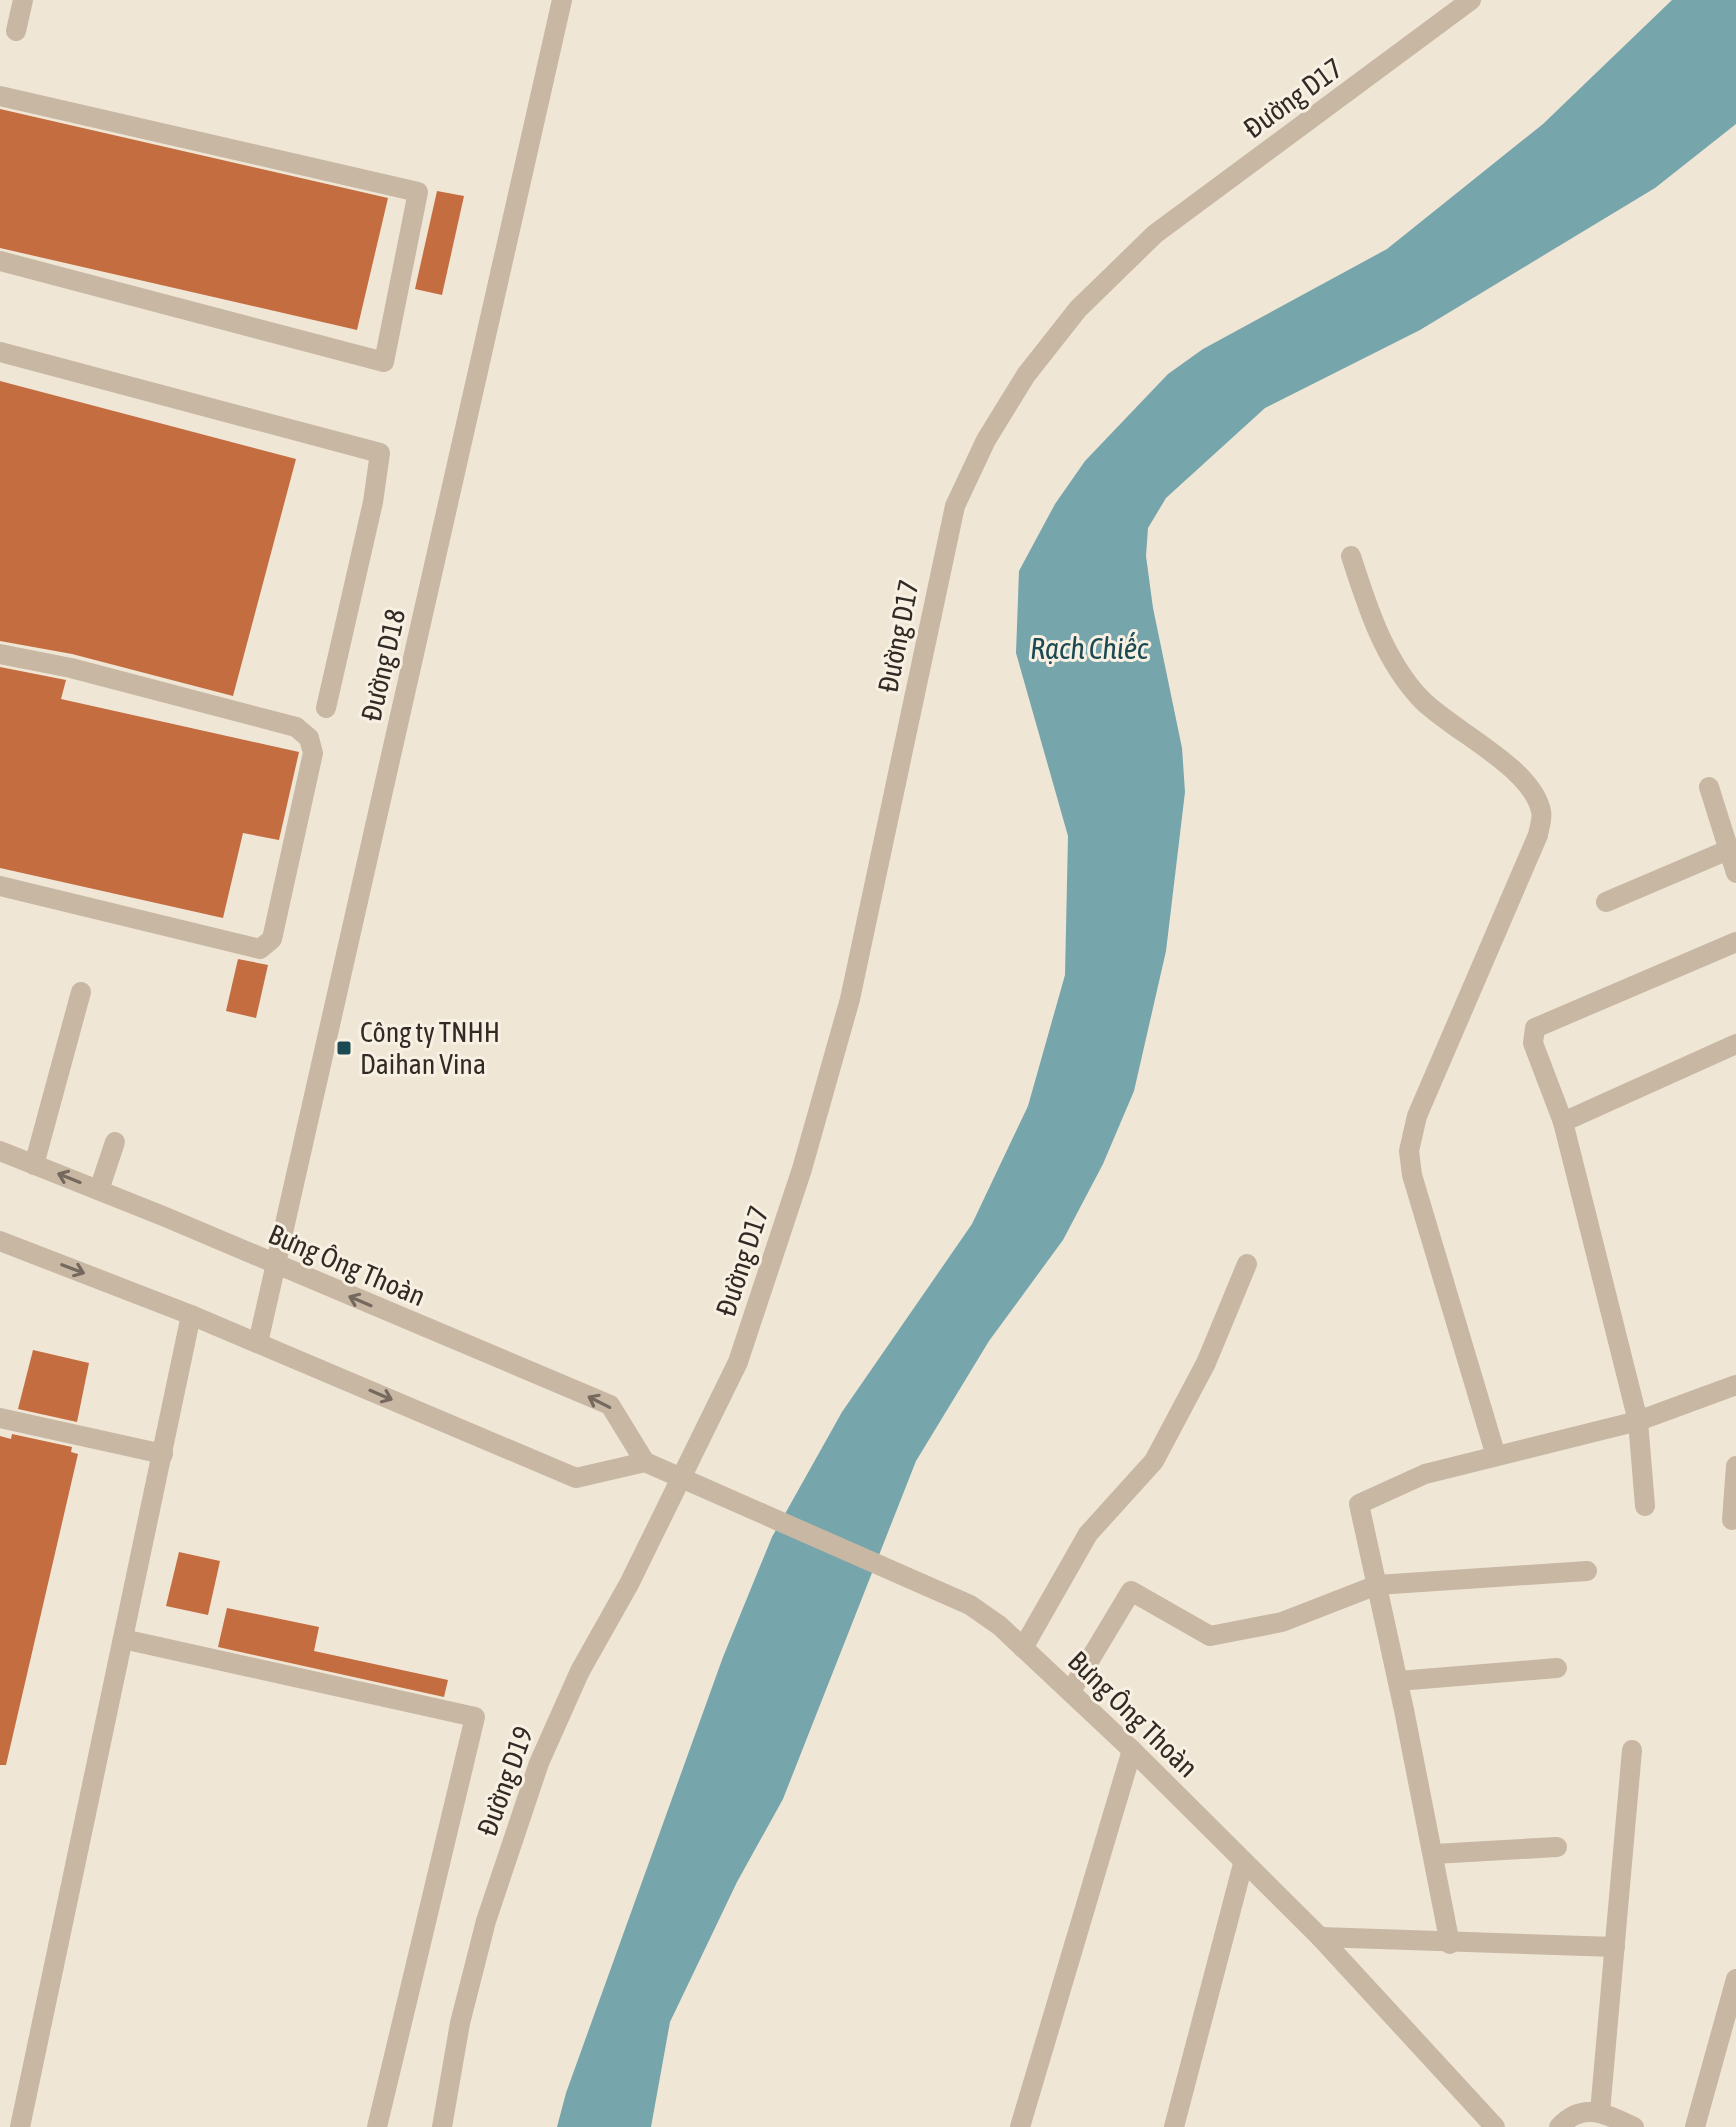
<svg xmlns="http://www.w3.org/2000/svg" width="1736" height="2127" viewBox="0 0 1736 2127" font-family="'Asap Condensed',sans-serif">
<rect width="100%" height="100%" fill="#f0e6d6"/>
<polygon fill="#76a5ac" points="1672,0 1736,0 1736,124 1655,188 1420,330 1265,408 1166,498 1148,528 1146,556 1153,608 1182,748 1185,792 1166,951 1134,1091 1103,1164 1063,1240 989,1341 916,1461 783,1799 737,1882 670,2022 651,2127 557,2127 566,2093 723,1657 772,1537 842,1412 972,1224 1028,1106 1065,975 1068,836 1016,653 1019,571 1055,504 1085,461 1168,374 1203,349 1387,249 1543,124"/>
<g fill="#c46d40">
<polygon points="0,109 388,198 357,330 0,248"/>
<polygon points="437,191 464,196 442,295 415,289"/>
<polygon points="0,381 296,459 233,696 72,654 0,641"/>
<polygon points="0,667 66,680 61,699 299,752 279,840 243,833 223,918 0,868"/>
<polygon points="238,959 268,965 256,1018 226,1011"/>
<polygon points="33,1350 89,1363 77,1422 18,1409"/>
<polygon points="12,1434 72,1447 71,1452 78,1454 6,1765 0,1765 0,1436 11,1439"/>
<polygon points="179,1552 220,1561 208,1615 166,1606"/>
<polygon points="227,1608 319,1627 314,1651 448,1680 444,1697 218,1647"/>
</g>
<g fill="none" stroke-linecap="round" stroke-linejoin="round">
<g stroke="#c7b7a3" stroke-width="20">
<polyline points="16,31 23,0"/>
<polyline points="0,96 418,192 384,362 0,261"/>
<polyline points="0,352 380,453 373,502 326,708"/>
<path d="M 1351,556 C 1367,606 1384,660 1421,699 C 1452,731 1531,766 1541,811 C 1543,818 1539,828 1538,835 L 1417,1116 L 1409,1151 L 1412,1175 L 1496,1456"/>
<polyline points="0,654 71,668 296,727 309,738 313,753 272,939 260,949 0,886"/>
<polyline points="1709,787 1736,873"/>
<polyline points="1606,902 1728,850"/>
<polyline points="1563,1122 1533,1043 1535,1028 1736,942"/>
<polyline points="0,1151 163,1216 610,1405 645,1462"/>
<polyline points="34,1165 81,992"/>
<polyline points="99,1190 115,1142"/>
<polyline points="0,1241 191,1315 576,1478 645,1462 970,1605 1000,1626 1132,1750 1320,1937 1495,2127"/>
<polyline points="258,1343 562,0"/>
<polyline points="0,1418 163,1454"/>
<polyline points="1645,1506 1638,1421 1563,1122 1736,1044"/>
<polyline points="1732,1520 1736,1466"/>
<polyline points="123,1639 475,1717 377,2127"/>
<polyline points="1023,1648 1088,1534 1154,1461 1206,1363 1247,1264"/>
<polyline points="1398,1681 1557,1668"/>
<polyline points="1071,1691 1131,1591 1210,1636 1282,1622 1377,1585 1587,1571"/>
<polyline points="1434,1854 1557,1847"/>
<polyline points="1320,1937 1615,1947"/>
<polyline points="1450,1944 1404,1710 1359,1504 1425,1474 1638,1421 1736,1385"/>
<polyline points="1600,2112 1632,1750"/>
<polyline points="20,2127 191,1315"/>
<polyline points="442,2127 460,2023 486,1921 539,1763 580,1671 629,1584 738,1362 802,1169 850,999 955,506 986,440 1026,375 1078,309 1155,234 1471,0"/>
<polyline points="1020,2127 1132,1750"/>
<polyline points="1174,2127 1243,1864"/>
<path d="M 1559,2127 C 1583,2101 1606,2114 1634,2127"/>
<polyline points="1695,2127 1736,1979"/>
</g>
</g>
<defs><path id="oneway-shaft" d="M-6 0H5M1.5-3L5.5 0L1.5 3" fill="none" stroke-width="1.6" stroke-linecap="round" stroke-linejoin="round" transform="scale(2)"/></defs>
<g stroke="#75695e">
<use href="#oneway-shaft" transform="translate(69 1178) rotate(-158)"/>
<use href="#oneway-shaft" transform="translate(73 1269) rotate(21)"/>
<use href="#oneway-shaft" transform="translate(360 1301) rotate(-157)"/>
<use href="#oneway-shaft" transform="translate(381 1395) rotate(23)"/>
<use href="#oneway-shaft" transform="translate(599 1402) rotate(-153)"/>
</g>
<rect fill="#1c4a53" stroke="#f8f0e2" stroke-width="3" x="336" y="1040" width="16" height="16" rx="4"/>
<g text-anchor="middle" stroke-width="6" stroke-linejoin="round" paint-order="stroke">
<g font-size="28" fill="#322a25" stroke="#f8f0e2">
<text transform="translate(1293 98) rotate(-36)" y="10">Đường D17</text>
<text transform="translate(898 636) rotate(-79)" y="10">Đường D17</text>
<text transform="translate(383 665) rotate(-77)" y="10">Đường D18</text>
<text transform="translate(742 1261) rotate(-72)" y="10">Đường D17</text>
<text transform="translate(347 1265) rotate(23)" y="10">Bưng Ông Thoàn</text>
<text transform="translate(1133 1714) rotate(44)" y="10">Bưng Ông Thoàn</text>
<text transform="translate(505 1781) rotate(-70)" y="10">Đường D19</text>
</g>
<g font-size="28" fill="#322a25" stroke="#f8f0e2" text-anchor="start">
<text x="360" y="1042">Công ty TNHH<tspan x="360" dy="32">Daihan Vina</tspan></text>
</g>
<g font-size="30" font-style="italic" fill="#1c4a53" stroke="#f8f0e2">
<text x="1089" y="659">Rạch Chiếc</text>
</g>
</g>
</svg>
